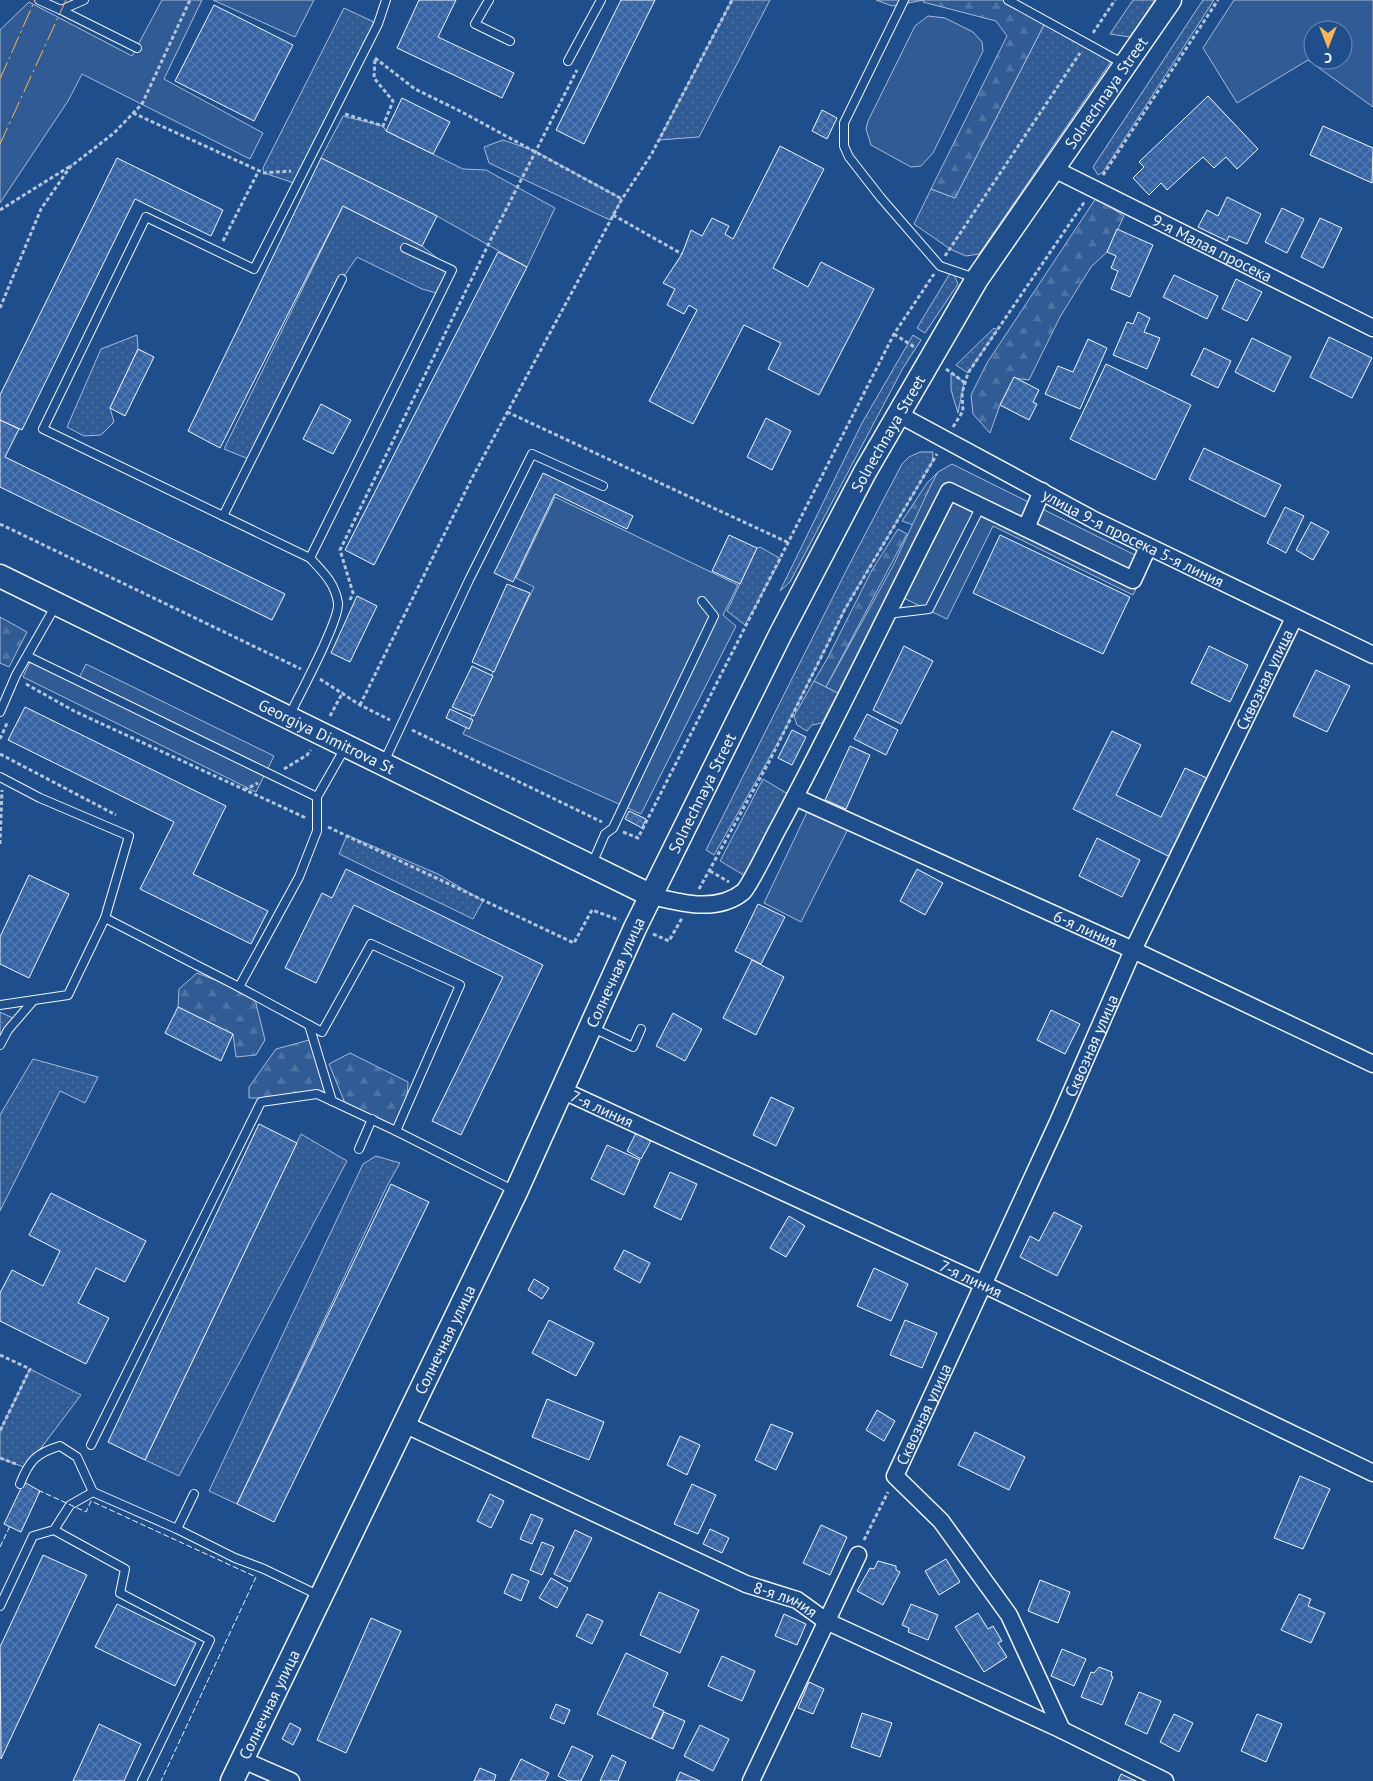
<svg xmlns="http://www.w3.org/2000/svg" width="1373" height="1781" viewBox="0 0 1373 1781" font-family="'PT Sans',sans-serif">
<defs>
<pattern id="grass-dots" width="8" height="8" patternUnits="userSpaceOnUse" patternTransform="scale(1.25)"><rect width="8" height="8" fill="#305b95"/><path d="M2 2h.1M6 6h.1" fill="none" stroke="#4e73a5" stroke-width="1.8" stroke-linecap="round"/></pattern>
<pattern id="forest-firs" width="22" height="20" patternUnits="userSpaceOnUse" patternTransform="scale(1.25)"><rect width="22" height="20" fill="#305b95"/><path d="M5 1l3.5 6h-7zM16 11l3.5 6h-7z" fill="#4e73a5"/></pattern>
<pattern id="building-cross-hatch" width="8" height="8" patternUnits="userSpaceOnUse" patternTransform="scale(1.25)"><rect width="8" height="8" fill="#3563a3"/><path d="M0 0l8 8M0 8l8-8" fill="none" stroke="#537ab1"/></pattern>
</defs>
<rect width="100%" height="100%" fill="#1f4e8c"/>
<g fill="url(#grass-dots)" stroke="#a8bbd7">
<polygon points="732,0 770,0 699,137 659,140"/>
<polygon points="1133,0 1155,0 1130,37 1110,34"/>
<polygon points="1203,0 1214,0 1103,172 1098,175 1093,167"/>
<polygon points="344,8 378,24 294,183 264,173 263,168"/>
<polygon points="1046,21 1106,54 1110,63 979,254 966,256 950,249 914,224 931,189 955,198"/>
<polygon points="343,116 383,126 386,131 463,169 486,170 555,208 527,267 437,216 321,158"/>
<polygon points="503,140 535,151 622,199 610,220 489,163 484,147"/>
<polygon points="343,206 422,246 452,270 440,294 422,289 357,257 342,279 251,460 224,449"/>
<polygon points="952,270 958,284 925,333 917,328"/>
<polygon points="994,328 997,330 968,373 956,365"/>
<polygon points="137,335 138,349 110,408 114,422 101,435 84,436 67,427 101,349"/>
<polygon points="913,335 921,340 903,368 790,582 780,591 862,423"/>
<polygon points="951,373 964,382 958,413 951,390"/>
<polygon points="920,452 933,452 932,463 850,600 780,739 714,855 706,850 848,567 902,464 909,457"/>
<polygon points="760,547 781,559 745,625 727,611 757,548"/>
<polygon points="814,681 838,693 822,723 812,725 807,731 797,725 794,716"/>
<polygon points="763,779 788,794 747,877 720,861"/>
<polygon points="347,835 438,874 483,901 473,919 339,854"/>
<polygon points="0,1012 17,1020 0,1045"/>
<polygon points="33,1059 98,1077 85,1103 60,1091 0,1211 0,1115"/>
<polygon points="301,1134 347,1161 179,1476 145,1460"/>
<polygon points="376,1156 400,1163 388,1184 237,1504 209,1491 363,1164"/>
<polygon points="30,1369 81,1395 26,1468 0,1458 0,1431"/>
</g>
<g fill="url(#forest-firs)" stroke="#a8bbd7">
<polygon points="924,0 1006,0 1046,21 955,198 931,189 1007,36 996,21 923,2"/>
<polygon points="1096,198 1124,216 1107,252 1091,267 1060,317 1029,380 1014,378 1000,405 990,433 973,414 971,395 987,363"/>
<polygon points="938,472 913,525 902,521 927,483"/>
<polygon points="898,529 907,534 826,687 814,681 827,659 872,570"/>
<polygon points="0,617 27,632 9,667 0,663"/>
<polygon points="197,973 254,995 265,1040 256,1055 236,1057 233,1034 178,1007 179,989"/>
<polygon points="313,1039 332,1101 317,1094 293,1098 249,1098 249,1087 276,1049"/>
<polygon points="350,1053 408,1082 407,1104 396,1131 347,1108 329,1064"/>
</g>
<g fill="#305b95" stroke="#a8bbd7" fill-rule="evenodd">
<polygon points="162,0 202,0 164,79 263,133 250,159 82,74 68,101 0,203 0,30 29,2 132,56"/>
<polygon points="213,0 314,0 295,37"/>
<polygon points="876,0 924,0 892,6"/>
<path d="M 1234,0 L 1373,0 L 1373,107 L 1308,60 L 1237,103 L 1203,48 ZM 1313,30 L 1343,30 L 1343,60 L 1313,60 Z"/>
<polygon points="928,16 945,18 973,32 982,42 983,51 933,153 921,166 911,167 871,145 866,129 868,121 915,26"/>
<polygon points="952,464 1149,562 1133,595 993,526 947,619 889,591 840,694 826,687 893,566 932,483 938,472"/>
<polygon points="555,497 738,585 723,615 736,626 641,814 463,734 534,587 516,578"/>
<polygon points="30,662 76,684 86,664 274,756 256,792 23,677"/>
<polygon points="809,808 849,827 801,922 764,903"/>
</g>
<g fill="url(#building-cross-hatch)" stroke="#f2f6ff">
<polygon points="419,0 456,0 438,37 514,73 502,98 397,48"/>
<polygon points="621,0 655,0 584,144 556,130"/>
<polygon points="214,5 293,45 254,121 175,81"/>
<polygon points="1208,96 1258,149 1237,169 1226,157 1214,168 1203,157 1167,190 1161,183 1149,195 1133,178 1144,167 1139,162"/>
<polygon points="402,98 450,122 433,154 386,131"/>
<polygon points="822,110 837,118 827,139 812,131"/>
<polygon points="1323,126 1373,148 1372,183 1310,155"/>
<polygon points="780,146 824,169 773,268 808,287 821,262 874,289 819,395 768,369 781,343 744,325 693,424 649,401 697,310 689,305 684,314 667,305 675,289 663,283 682,254 691,230 702,236 712,218 729,226 725,234 733,239"/>
<polygon points="117,158 223,210 211,236 135,199 22,430 0,420 0,395"/>
<polygon points="321,158 437,216 422,246 343,206 220,448 188,431"/>
<polygon points="1227,197 1261,214 1247,244 1229,236 1227,241 1198,227 1207,210 1218,216"/>
<polygon points="1282,208 1304,219 1287,253 1265,242"/>
<polygon points="1320,218 1342,228 1323,268 1301,257"/>
<polygon points="1117,229 1153,245 1130,297 1111,289 1118,271 1111,268 1116,256 1107,252"/>
<polygon points="498,252 527,267 374,565 345,550"/>
<polygon points="1174,275 1218,296 1207,319 1163,297"/>
<polygon points="1236,279 1262,292 1247,321 1222,309"/>
<polygon points="1138,312 1150,318 1144,332 1160,338 1147,369 1113,355 1127,322 1133,324"/>
<polygon points="1329,337 1372,358 1352,398 1310,377"/>
<polygon points="1252,338 1291,357 1274,392 1235,372"/>
<polygon points="1088,339 1107,348 1080,409 1045,394 1058,366 1073,372"/>
<polygon points="1204,348 1231,361 1218,388 1191,375"/>
<polygon points="138,349 154,357 125,416 110,408"/>
<polygon points="1106,364 1191,405 1155,480 1070,439"/>
<polygon points="1014,377 1039,390 1033,402 1037,404 1029,420 1000,405"/>
<polygon points="321,404 351,420 333,454 303,439"/>
<polygon points="766,418 791,431 772,470 747,457"/>
<polygon points="0,420 19,429 5,457 285,594 272,620 0,487"/>
<polygon points="1204,448 1281,485 1265,517 1189,479"/>
<polygon points="543,473 633,516 627,529 555,494 513,582 494,573"/>
<polygon points="1285,507 1304,516 1286,553 1267,543"/>
<polygon points="1311,522 1329,532 1313,560 1296,550"/>
<polygon points="729,535 757,548 740,584 712,571"/>
<polygon points="1000,535 1130,597 1103,654 973,593"/>
<polygon points="507,584 530,593 494,672 472,662"/>
<polygon points="357,596 377,606 350,662 331,653"/>
<polygon points="904,646 933,661 901,724 873,710"/>
<polygon points="1209,646 1248,665 1230,702 1191,683"/>
<polygon points="472,666 493,676 474,716 452,707"/>
<polygon points="1316,670 1350,686 1327,732 1293,716"/>
<polygon points="25,707 226,806 193,874 268,911 251,944 140,889 174,822 8,740"/>
<polygon points="450,709 473,720 469,729 446,718"/>
<polygon points="867,714 898,730 886,755 854,739"/>
<polygon points="792,730 806,737 792,765 778,758"/>
<polygon points="1112,731 1141,745 1116,795 1161,817 1185,768 1209,779 1170,857 1073,809"/>
<polygon points="850,746 870,755 846,809 825,800"/>
<polygon points="629,811 646,819 642,828 625,819"/>
<polygon points="1097,838 1140,860 1122,897 1079,876"/>
<polygon points="346,869 543,965 461,1135 432,1121 503,977 354,905 316,983 285,968 322,893 332,898"/>
<polygon points="917,869 943,883 925,915 900,901"/>
<polygon points="29,875 69,894 29,978 0,964 0,937"/>
<polygon points="758,904 785,917 761,964 735,951"/>
<polygon points="752,960 784,977 756,1035 723,1018"/>
<polygon points="178,1007 233,1034 221,1061 165,1033"/>
<polygon points="1051,1010 1080,1024 1065,1054 1037,1040"/>
<polygon points="673,1013 702,1029 685,1061 656,1046"/>
<polygon points="771,1097 794,1108 776,1146 753,1135"/>
<polygon points="259,1124 297,1143 145,1460 108,1442"/>
<polygon points="636,1133 651,1141 641,1159 627,1151"/>
<polygon points="607,1145 640,1160 624,1195 591,1179"/>
<polygon points="670,1172 697,1184 681,1220 654,1207"/>
<polygon points="391,1184 429,1202 274,1522 237,1504"/>
<polygon points="51,1193 146,1241 125,1282 96,1268 78,1303 109,1318 86,1364 0,1321 0,1293 12,1270 43,1286 60,1251 29,1235"/>
<polygon points="1054,1212 1082,1226 1057,1276 1020,1257 1030,1236 1039,1241"/>
<polygon points="789,1216 805,1226 786,1257 770,1248"/>
<polygon points="624,1250 650,1263 640,1283 614,1269"/>
<polygon points="874,1268 908,1284 891,1321 857,1306"/>
<polygon points="534,1279 549,1288 542,1299 528,1290"/>
<polygon points="549,1320 594,1343 576,1376 532,1353"/>
<polygon points="905,1320 937,1333 922,1368 890,1355"/>
<polygon points="547,1399 604,1422 589,1460 532,1437"/>
<polygon points="877,1410 895,1421 884,1441 866,1430"/>
<polygon points="771,1424 793,1433 776,1470 755,1460"/>
<polygon points="975,1432 1025,1457 1009,1490 958,1465"/>
<polygon points="680,1436 700,1445 687,1475 667,1465"/>
<polygon points="1300,1476 1330,1489 1303,1549 1274,1538"/>
<polygon points="24,1482 40,1491 21,1532 4,1524"/>
<polygon points="692,1484 716,1495 698,1534 674,1524"/>
<polygon points="490,1494 504,1501 491,1528 477,1521"/>
<polygon points="531,1514 543,1519 532,1544 520,1539"/>
<polygon points="821,1525 847,1537 830,1575 803,1563"/>
<polygon points="710,1529 729,1538 722,1553 703,1544"/>
<polygon points="575,1530 592,1538 570,1582 554,1574"/>
<polygon points="542,1542 554,1547 542,1575 530,1570"/>
<polygon points="43,1555 87,1575 1,1759 0,1647"/>
<polygon points="946,1559 960,1582 939,1595 925,1571"/>
<polygon points="878,1561 896,1566 896,1570 900,1572 883,1605 857,1591 870,1568 874,1569"/>
<polygon points="512,1574 529,1581 521,1601 504,1593"/>
<polygon points="551,1578 568,1588 557,1608 539,1598"/>
<polygon points="1040,1580 1070,1592 1058,1623 1028,1611"/>
<polygon points="659,1592 699,1610 680,1653 640,1635"/>
<polygon points="1299,1594 1311,1599 1308,1606 1325,1613 1311,1643 1281,1630"/>
<polygon points="117,1604 196,1643 175,1686 95,1647"/>
<polygon points="911,1604 938,1615 928,1640 908,1632 909,1628 902,1625"/>
<polygon points="978,1613 988,1629 993,1626 1002,1641 998,1643 1007,1657 984,1672 955,1627"/>
<polygon points="587,1614 603,1621 592,1644 576,1636"/>
<polygon points="784,1614 806,1624 797,1645 775,1636"/>
<polygon points="371,1618 401,1631 346,1753 317,1740"/>
<polygon points="1062,1649 1086,1659 1074,1686 1051,1676"/>
<polygon points="626,1653 668,1673 653,1706 664,1711 651,1739 597,1714"/>
<polygon points="722,1656 755,1671 742,1701 708,1686"/>
<polygon points="1099,1667 1112,1672 1111,1676 1113,1677 1102,1705 1081,1697 1091,1672 1094,1673"/>
<polygon points="809,1682 824,1689 813,1714 798,1708"/>
<polygon points="1139,1692 1161,1701 1147,1734 1125,1724"/>
<polygon points="556,1704 570,1710 564,1724 550,1718"/>
<polygon points="664,1712 685,1721 673,1749 652,1739"/>
<polygon points="862,1713 892,1723 880,1757 851,1747"/>
<polygon points="1174,1714 1193,1723 1179,1752 1160,1742"/>
<polygon points="1257,1714 1282,1724 1266,1762 1241,1751"/>
<polygon points="290,1723 301,1729 293,1745 282,1739"/>
<polygon points="99,1724 141,1744 124,1781 73,1781"/>
<polygon points="700,1725 729,1739 713,1771 684,1756"/>
<polygon points="572,1746 593,1756 581,1781 568,1781 558,1776"/>
<polygon points="612,1755 626,1762 618,1781 600,1781"/>
<polygon points="521,1759 549,1773 545,1781 510,1781"/>
<polygon points="480,1768 496,1775 494,1781 474,1781"/>
<polygon points="680,1772 700,1781 676,1781"/>
<polygon points="1121,1774 1136,1781 1118,1781"/>
</g>
<g fill="none" stroke-linecap="round" stroke-linejoin="round">
<defs>
<g id="lane">
<polyline points="39,0 61,10 84,0"/>
<polyline points="489,0 475,24 510,41"/>
<polyline points="904,0 844,123 844,146 849,157 881,198 940,266 975,278"/>
<polyline points="1008,0 1124,64"/>
<polyline points="61,10 137,48"/>
<polyline points="568,61 601,0"/>
<polyline points="223,516 342,279"/>
<polyline points="310,558 452,270 405,248"/>
<polyline points="887,614 929,609 981,506"/>
<polyline points="27,656 317,797"/>
<polyline points="0,712 16,675 56,605"/>
<path d="M 289,716 C 299,696 340,620 338,603 C 335,583 323,572 310,558 L 43,429 L 146,217 L 254,269 L 378,24 L 386,0"/>
<polyline points="384,762 469,580 532,454 603,486"/>
<polyline points="0,777 40,798 129,836 105,918 239,987 299,877 317,831 317,797 345,748"/>
<polyline points="592,864 605,834 613,828 714,616 702,601"/>
<polyline points="239,987 322,1032 371,944 460,985 396,1131"/>
<polyline points="0,1005 68,995 105,918"/>
<polyline points="309,1025 332,1101"/>
<polyline points="593,1028 633,1047 641,1029"/>
<polyline points="0,1045 8,1030 33,1001"/>
<polyline points="359,1149 372,1119"/>
<polyline points="91,1445 261,1102 317,1094 396,1131 515,1191"/>
<path d="M 20,1484 C 29,1461 36,1453 60,1446 L 77,1457 L 93,1492 L 177,1529 L 235,1558 L 264,1569 L 318,1595"/>
<polyline points="177,1529 194,1494"/>
<polyline points="54,1530 125,1569 120,1593 210,1640 142,1781"/>
<polyline points="0,1606 33,1536 54,1530 70,1505 93,1492"/>
</g>
<g id="street">
<path id="s1" d="M 1052,168 L 1373,328"/>
<path id="s2" d="M 898,414 L 1094,520 L 1373,655"/>
<polyline points="1026,528 1042,491"/>
<path id="s3" d="M 795,797 L 1133,950 L 1373,1064"/>
<path d="M 652,896 C 681,903 717,913 743,892 C 750,886 773,837 780,825 C 839,715 892,602 949,491 L 1133,580 L 1148,547"/>
<path id="s4" d="M 564,1091 L 983,1284 L 1373,1473"/>
<path id="s5" d="M 404,1424 L 746,1584 L 797,1600 L 826,1621 L 1062,1730 L 1165,1781"/>
<path id="s6" d="M 1062,1730 L 1009,1615 L 941,1521 L 895,1476 L 1058,1122 L 1133,950 L 1294,618"/>
<polyline points="243,1760 291,1781"/>
<polyline points="751,1781 858,1555"/>
</g>
<g id="secondary">
<path id="s7" d="M 0,576 L 652,896"/>
<path id="s8" d="M 232,1781 L 516,1192 L 635,928 L 780,635 L 865,472 L 977,279 L 1170,0"/>
</g>
</defs>
<use href="#lane" stroke="#f2f6ff" stroke-width="10"/>
<use href="#street" stroke="#f2f6ff" stroke-width="19"/>
<use href="#secondary" stroke="#f2f6ff" stroke-width="25"/>
<g stroke="#b3c4dc" stroke-width="3" stroke-dasharray="4 2.5" stroke-linecap="butt">
<polyline points="1093,33 1115,0"/>
<polyline points="375,58 415,89 460,111 622,199"/>
<polyline points="133,113 264,173 291,171"/>
<polyline points="345,114 383,126 393,101 374,78 375,58"/>
<polyline points="1103,175 1218,0"/>
<polyline points="0,210 72,165"/>
<polyline points="613,215 682,254"/>
<polyline points="223,241 259,170"/>
<polyline points="945,256 1080,53"/>
<polyline points="0,308 41,209 70,167 114,133 142,104 190,0"/>
<polyline points="894,334 916,348"/>
<polyline points="946,369 964,382"/>
<polyline points="507,412 789,543"/>
<polyline points="953,427 963,411 962,393 968,373 1085,201"/>
<polyline points="0,524 301,669"/>
<polyline points="350,600 353,593 340,550 491,239 577,70"/>
<polyline points="320,679 360,705 390,720"/>
<polyline points="26,684 74,711 306,818"/>
<polyline points="360,705 472,478 622,199 651,155 732,0"/>
<polyline points="330,716 343,692"/>
<polyline points="412,730 602,822"/>
<polyline points="0,739 8,721"/>
<polyline points="0,754 116,815"/>
<polyline points="284,769 307,755 311,750"/>
<polyline points="244,790 258,783"/>
<polyline points="328,827 574,943 592,910 619,920"/>
<polyline points="623,832 638,838 894,334 934,274"/>
<polyline points="0,844 2,790"/>
<polyline points="710,871 729,882"/>
<polyline points="699,889 770,760 845,609 937,454"/>
<polyline points="653,934 669,941 682,918"/>
<polyline points="0,1355 30,1369 0,1431"/>
<polyline points="0,1458 16,1464"/>
<polyline points="864,1540 888,1492"/>
</g>
<use href="#lane" stroke="#1f4e8c" stroke-width="8"/>
<use href="#street" stroke="#1f4e8c" stroke-width="16"/>
<use href="#secondary" stroke="#1f4e8c" stroke-width="22"/>
<g stroke="#f2f6ff" stroke-width="1" stroke-dasharray="6 2.5" stroke-linecap="butt">
<polyline points="39,1493 40,1491 86,1512 91,1501 256,1577 161,1781"/>
<polyline points="0,1547 10,1526 12,1527"/>
</g>
<g stroke="#ffb74d" stroke-width="1" stroke-dasharray="18 4 2.5 4" stroke-linecap="butt">
<polyline points="0,79 35,0"/>
<polyline points="0,144 66,0"/>
</g>
</g>
<g text-anchor="middle" stroke-width="4" stroke-linejoin="round" paint-order="stroke">
<g font-size="16" fill="#f2f6ff" stroke="#1f4e8c">
<text dy="6" stroke="none"><textPath href="#s8" startOffset="1904">Solnechnaya Street</textPath></text>
<text dy="6" stroke="none"><textPath href="#s1" startOffset="179">9-я Малая просека</textPath></text>
<text dy="6" stroke="none"><textPath href="#s8" startOffset="1499">Solnechnaya Street</textPath></text>
<text dy="6" stroke="none"><textPath href="#s2" startOffset="266">улица 9-я просека 5-я линия</textPath></text>
<text dy="6" stroke="none"><textPath href="#s6" startOffset="1185">Сквозная улица</textPath></text>
<text dy="6" stroke="none"><textPath href="#s7" startOffset="364">Georgiya Dimitrova St</textPath></text>
<text dy="6" stroke="none"><textPath href="#s8" startOffset="1094">Solnechnaya Street</textPath></text>
<text dy="6" stroke="none"><textPath href="#s3" startOffset="319">6-я линия</textPath></text>
<text dy="6" stroke="none"><textPath href="#s8" startOffset="895">Солнечная улица</textPath></text>
<text dy="6" stroke="none"><textPath href="#s6" startOffset="780">Сквозная улица</textPath></text>
<text dy="6" stroke="none"><textPath href="#s4" startOffset="42">7-я линия</textPath></text>
<text dy="6" stroke="none"><textPath href="#s4" startOffset="448">7-я линия</textPath></text>
<text dy="6" stroke="none"><textPath href="#s8" startOffset="490">Солнечная улица</textPath></text>
<text dy="6" stroke="none"><textPath href="#s6" startOffset="375">Сквозная улица</textPath></text>
<text dy="6" stroke="none"><textPath href="#s5" startOffset="420">8-я линия</textPath></text>
<text dy="6" stroke="none"><textPath href="#s8" startOffset="85">Солнечная улица</textPath></text>
</g>
</g>
<g transform="translate(1328 45) rotate(180)"><circle r="24" fill="#1f4e8c" stroke="#7391ba"/>
<path d="M0-4L9 19L0 12L-9 19Z" fill="#ffb74d"/>
<text y="-8" font-size="14" font-weight="bold" text-anchor="middle" fill="#f2f6ff">С</text>
</g>
</svg>
